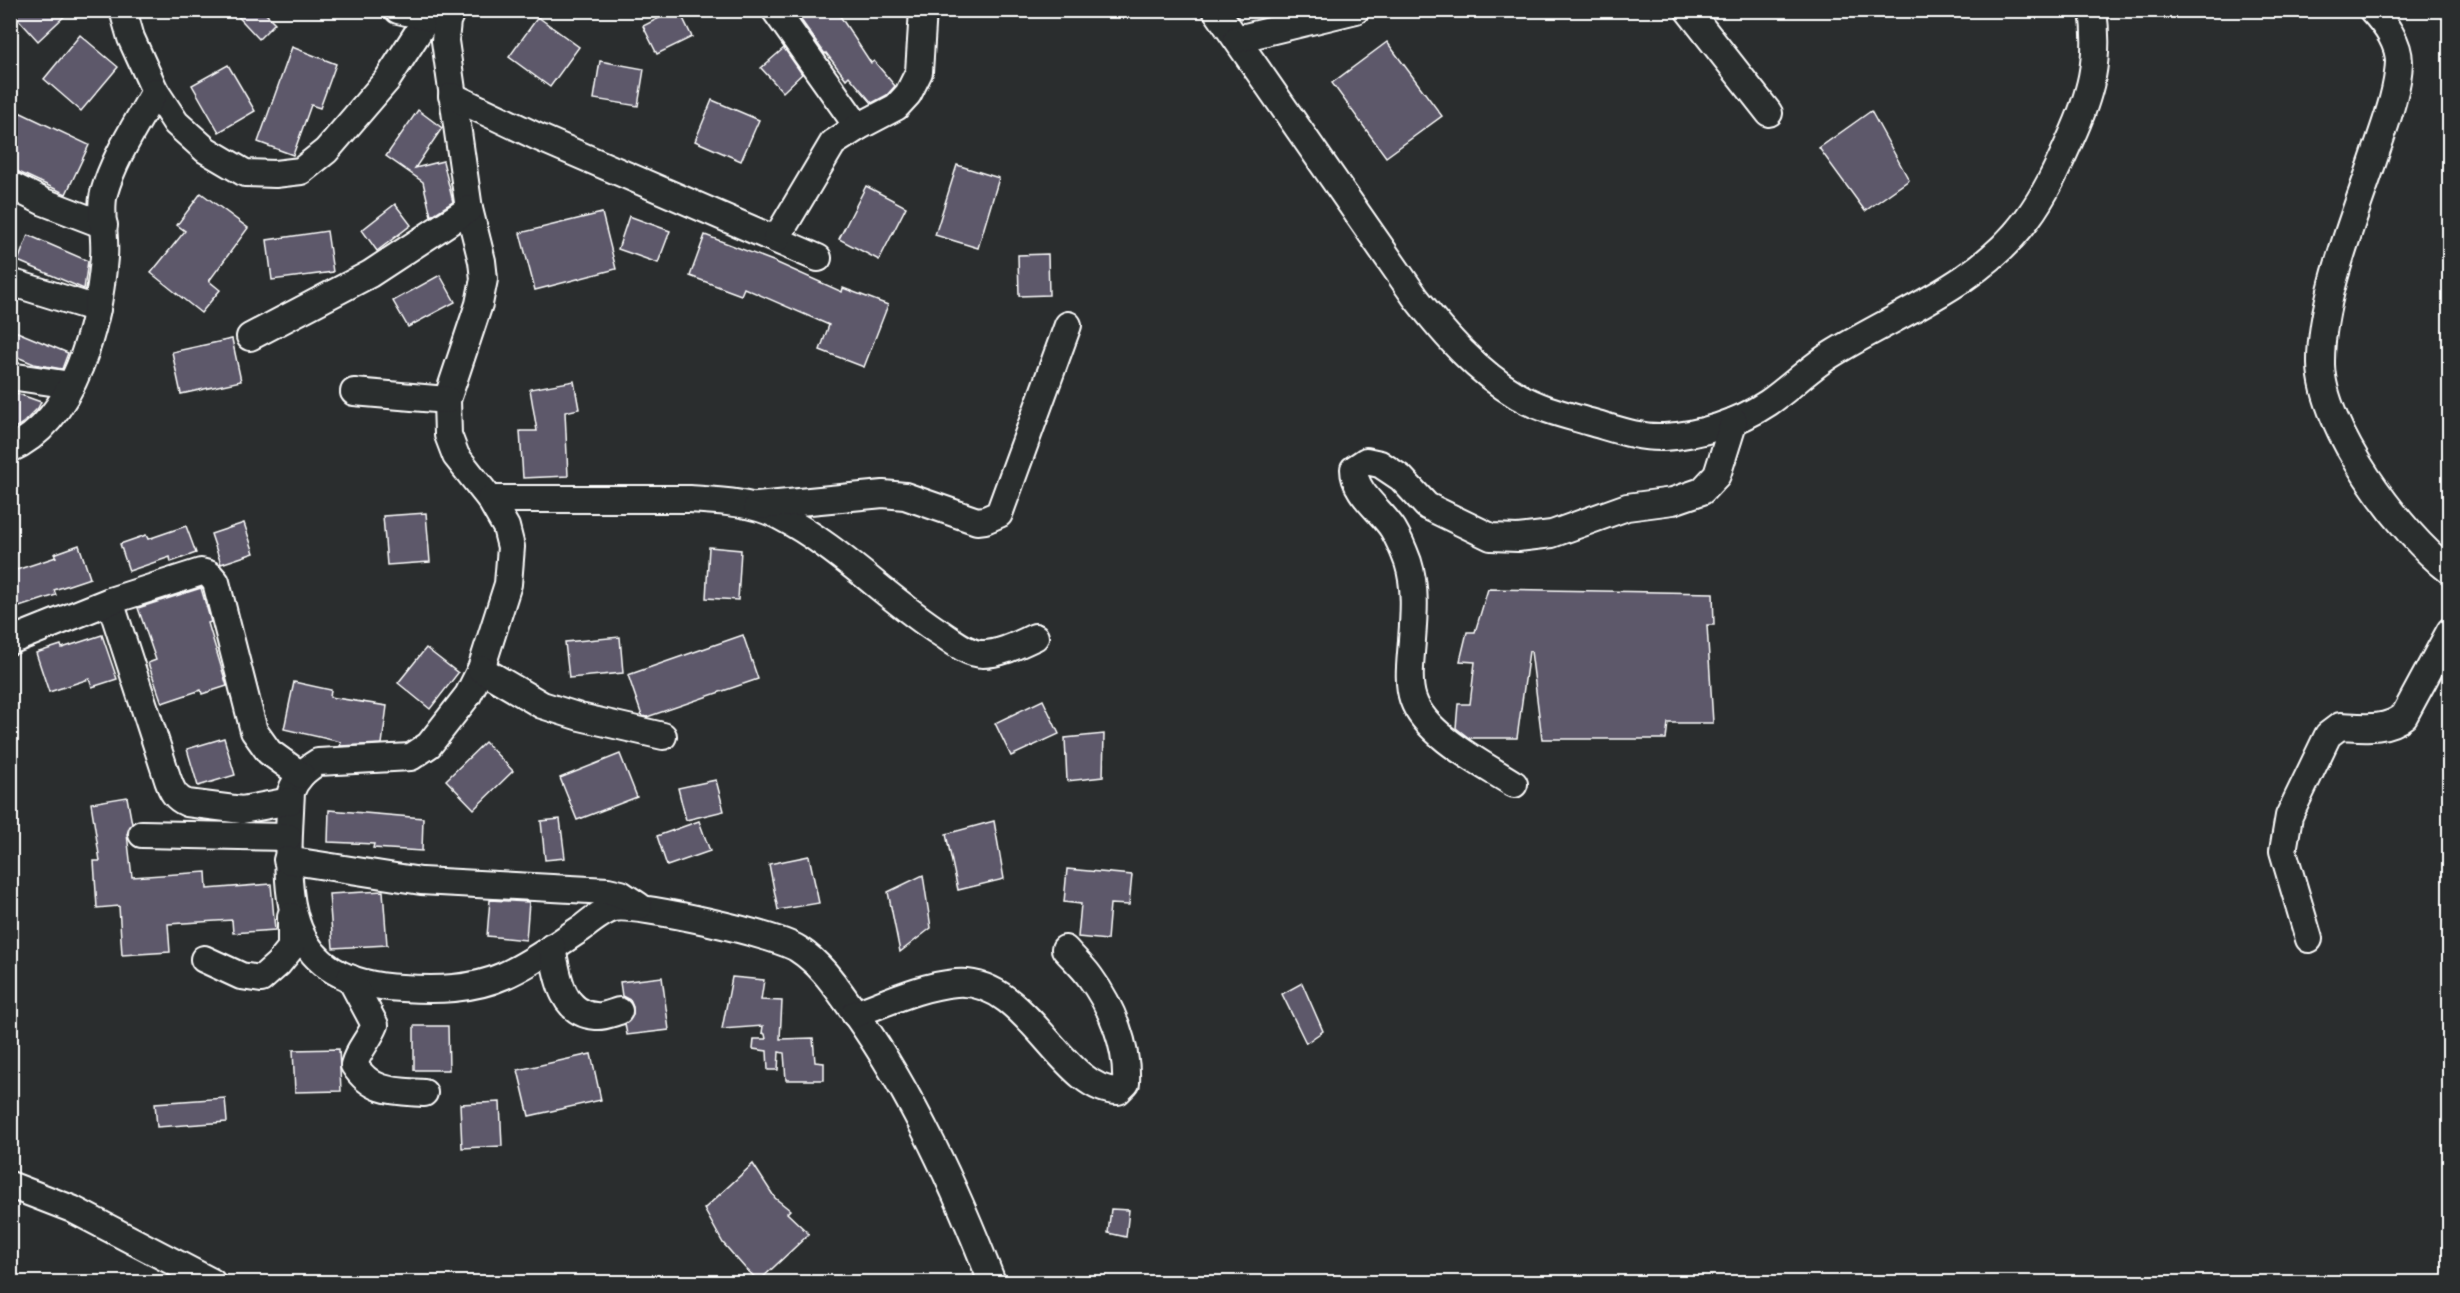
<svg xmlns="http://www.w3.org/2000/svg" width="2460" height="1293" viewBox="0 0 2460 1293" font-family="'Architects Daughter',sans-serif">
<rect width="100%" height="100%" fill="#2a2d2e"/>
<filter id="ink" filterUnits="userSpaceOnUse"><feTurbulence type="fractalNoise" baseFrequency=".0167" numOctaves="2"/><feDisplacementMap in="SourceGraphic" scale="12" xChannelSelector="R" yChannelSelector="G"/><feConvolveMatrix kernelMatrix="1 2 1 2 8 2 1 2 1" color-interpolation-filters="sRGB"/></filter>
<g filter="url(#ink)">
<g fill="#5d596b" stroke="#fff" stroke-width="1.5">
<polygon points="10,10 71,10 38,41"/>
<polygon points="232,10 262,10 275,23 259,39"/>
<polygon points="675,10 679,10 692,37 657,54 643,26"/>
<polygon points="794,10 836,10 871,63 874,61 895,86 887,95 872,103 849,76 846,79 826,53 825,54"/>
<polygon points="538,17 579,47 550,87 509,57"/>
<polygon points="80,35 118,67 81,111 44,79"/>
<polygon points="1387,42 1442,116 1386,157 1332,83"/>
<polygon points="292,47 336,64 320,108 311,105 293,155 258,142"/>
<polygon points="784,48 802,74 783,92 761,68"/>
<polygon points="600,61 644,69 638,106 594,99"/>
<polygon points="228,65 255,111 219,132 192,85"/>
<polygon points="712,100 759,120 741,161 695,141"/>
<polygon points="418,110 442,128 415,168 443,161 453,202 431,216 423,182 386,156"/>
<polygon points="1871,111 1909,180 1865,211 1819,148"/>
<polygon points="19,112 89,145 66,194 10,168 10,131"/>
<polygon points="957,165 999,178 978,248 935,235"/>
<polygon points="866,186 906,207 879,260 839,239"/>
<polygon points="201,193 248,228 209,281 220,290 201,313 151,273 185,231 177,225"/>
<polygon points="395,204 411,225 377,251 362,230"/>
<polygon points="602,213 616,269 535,290 520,233"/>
<polygon points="629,216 670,231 658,263 618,249"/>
<polygon points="327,231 333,272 272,280 267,240"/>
<polygon points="28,235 88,261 84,289 18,261"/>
<polygon points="705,235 773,261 842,292 843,288 888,305 864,367 820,350 829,325 744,288 741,295 690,276"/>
<polygon points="1048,254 1049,295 1019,296 1018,255"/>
<polygon points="440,275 455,302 408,327 393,301"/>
<polygon points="10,329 68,353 62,369 34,364 10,354"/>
<polygon points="232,339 241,381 181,394 172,352"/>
<polygon points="574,381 579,409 565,412 568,476 523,478 520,431 537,431 530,389"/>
<polygon points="10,391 41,402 38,408 23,423 10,431"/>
<polygon points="426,513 430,562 387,565 383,516"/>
<polygon points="244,523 254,553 221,564 211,534"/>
<polygon points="186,526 196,553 171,562 170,557 129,571 120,544 146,535 148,539"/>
<polygon points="79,545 90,578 54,590 56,595 10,610 10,572 56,557 54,554"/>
<polygon points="709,547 741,550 738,600 706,598"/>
<polygon points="201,588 211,622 208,623 227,686 202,694 201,690 162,703 148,663 156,660 138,608"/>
<polygon points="1488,589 1713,593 1714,625 1707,625 1713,723 1668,723 1666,739 1542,739 1531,651 1529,651 1517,738 1469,738 1456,728 1458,704 1470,704 1475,662 1460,661 1467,632 1475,632"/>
<polygon points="102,635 117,679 92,687 89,679 49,692 36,653 61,645 62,648"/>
<polygon points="743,635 758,679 647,717 642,716 628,675"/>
<polygon points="620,637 623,673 569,678 565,642"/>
<polygon points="426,648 458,673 430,709 398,683"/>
<polygon points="294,682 331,690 330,697 387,706 382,744 340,746 341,742 284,729"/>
<polygon points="1043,700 1059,734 1011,756 995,723"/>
<polygon points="1104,734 1103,777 1067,781 1065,738"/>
<polygon points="224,738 235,775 198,786 187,749"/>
<polygon points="485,742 513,771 474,809 446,780"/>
<polygon points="620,754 637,797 577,820 560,778"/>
<polygon points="716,780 724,811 686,820 678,788"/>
<polygon points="127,797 132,824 127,834 132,877 206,872 207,889 271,884 275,930 233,933 232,920 168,924 170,952 122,955 119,906 97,908 94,861 100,861 91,803"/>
<polygon points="329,810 423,818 422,851 373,848 374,844 328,842"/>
<polygon points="560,819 565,858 545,860 541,821"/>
<polygon points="699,821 710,851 667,866 657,836"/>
<polygon points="994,821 1004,879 958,890 946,834"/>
<polygon points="809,856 819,903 778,910 769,864"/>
<polygon points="1067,869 1132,875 1129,905 1110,904 1107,940 1078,937 1081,904 1064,902"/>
<polygon points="923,875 931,928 900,952 888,892"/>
<polygon points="383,891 387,945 333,948 329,894"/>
<polygon points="490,900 529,902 526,940 487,936"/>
<polygon points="662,977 669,1030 627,1035 625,1024 633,1015 633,1007 630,1000 622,996 620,982"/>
<polygon points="732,977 764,980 761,1000 782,1001 780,1039 813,1038 815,1062 824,1063 824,1080 786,1080 784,1053 779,1052 778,1070 768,1070 767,1051 753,1049 754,1039 766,1039 765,1034 762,1033 763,1026 722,1029"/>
<polygon points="1302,983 1323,1031 1306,1043 1282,994"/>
<polygon points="414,1026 448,1026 449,1070 414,1070"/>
<polygon points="339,1049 341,1091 295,1092 293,1050"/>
<polygon points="591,1054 601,1100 529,1116 518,1070"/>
<polygon points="225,1098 227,1122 157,1127 155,1103"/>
<polygon points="500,1102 502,1146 462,1148 460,1104"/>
<polygon points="753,1164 775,1198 790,1210 787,1213 809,1234 759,1281 745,1268 723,1243 704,1209"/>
<polygon points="1111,1209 1129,1210 1126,1237 1108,1233"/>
</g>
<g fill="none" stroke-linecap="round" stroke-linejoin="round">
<defs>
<g id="minor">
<polyline points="123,10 131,38 155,91 176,123 206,150 245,173 275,174 301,171 326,151 387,80 428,17"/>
<polyline points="398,10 441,20"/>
<path d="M 452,10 L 447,21 L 445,41 L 469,209 L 482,261 L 484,279 L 479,304 L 447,400 L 448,435 L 456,456 L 490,499 L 506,527 L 511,547 L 508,584 L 481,669 L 468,695 L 429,745 L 411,757 L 318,762 C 305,770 296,778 291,792 C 286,889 275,982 402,988 C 436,990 472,990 503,976 C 531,964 557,944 582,928 C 591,921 603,911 614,908 C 637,903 777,935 798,949 C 823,965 838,990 855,1013 C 913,1095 956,1189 992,1282"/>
<polyline points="775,10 858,127"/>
<path d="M 1216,10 L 1416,298 C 1446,336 1476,371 1518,396 C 1540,409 1566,415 1590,422 C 1615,429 1638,438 1664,437 C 1700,435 1738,423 1768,403 C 1790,388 1809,368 1832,354 C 1898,313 1980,284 2027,219 C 2045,195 2058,167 2070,140 C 2091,94 2100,61 2093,10"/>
<polyline points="1688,10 1769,113"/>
<path d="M 2372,10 C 2385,24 2399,42 2399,62 C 2398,91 2386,122 2377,149 C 2356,213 2320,298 2321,364 C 2322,428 2400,533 2450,571"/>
<polyline points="1237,39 1356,10"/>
<polyline points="452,96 538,137 818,258"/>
<polyline points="10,185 44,202 104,225"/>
<polyline points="776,239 833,143 858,127 896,107 908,94 919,72 923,10"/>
<polyline points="10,282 97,309"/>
<polyline points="250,337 370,274 469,209"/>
<polyline points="10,376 71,385"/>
<polyline points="354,392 447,400"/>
<path d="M 10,449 C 76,420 99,321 104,257 C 106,236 99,212 104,193 C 114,157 137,124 155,91"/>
<path d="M 490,499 L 690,499 C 720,501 752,502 779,516 C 839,547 886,598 942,634 C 954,642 968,654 983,654 C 1001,654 1019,644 1035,637"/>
<polyline points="757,506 883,494 905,496 977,521 985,520 999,514 1068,325"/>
<path d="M 110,601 L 168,780 C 172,791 175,798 187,803 L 242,810 L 290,801"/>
<polyline points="10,641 110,601 201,572 209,574 216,582 254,731 269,752 301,775"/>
<polyline points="481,669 542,705 580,717 663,736"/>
<path d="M 1514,784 C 1483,764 1425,735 1413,699 C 1407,681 1411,658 1412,640 C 1414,614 1416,587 1408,562 C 1404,551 1399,539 1393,529 C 1381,510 1354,493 1354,469 L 1366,461 L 1380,464 L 1401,478 L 1427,506 L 1491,537 L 1518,538 L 1552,534 L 1627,507 L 1673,501 L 1702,491 L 1717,475 L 1734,421"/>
<polyline points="142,834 288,837"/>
<polyline points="287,860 421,881 608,891 621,894 639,906"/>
<path d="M 2309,939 L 2283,851 L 2289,816 L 2328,735 L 2340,726 C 2362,727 2386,731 2404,716 L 2450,631"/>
<path d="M 552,947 C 557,974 561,1014 596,1016 C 603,1017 612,1013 619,1011"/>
<polyline points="204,959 241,976 261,979 278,964 291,948 291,916"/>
<path d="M 350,978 L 375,1025 C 369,1040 358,1050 354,1065 C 372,1093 394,1091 424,1093"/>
<path d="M 855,1014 C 888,1002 921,986 956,983 C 1028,977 1061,1091 1118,1091 L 1126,1083 C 1128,1047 1112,1007 1090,977 C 1083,967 1073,958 1065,949"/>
<polyline points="10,1185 72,1209 212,1282"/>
</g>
</defs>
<use href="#minor" stroke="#fff" stroke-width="30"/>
<use href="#minor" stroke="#2a2d2e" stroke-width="26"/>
</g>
</g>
<rect width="2460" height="1293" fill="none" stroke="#2a2d2e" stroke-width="36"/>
<rect x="18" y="18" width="2424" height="1257" fill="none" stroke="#fff" stroke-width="2" filter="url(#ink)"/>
</svg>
